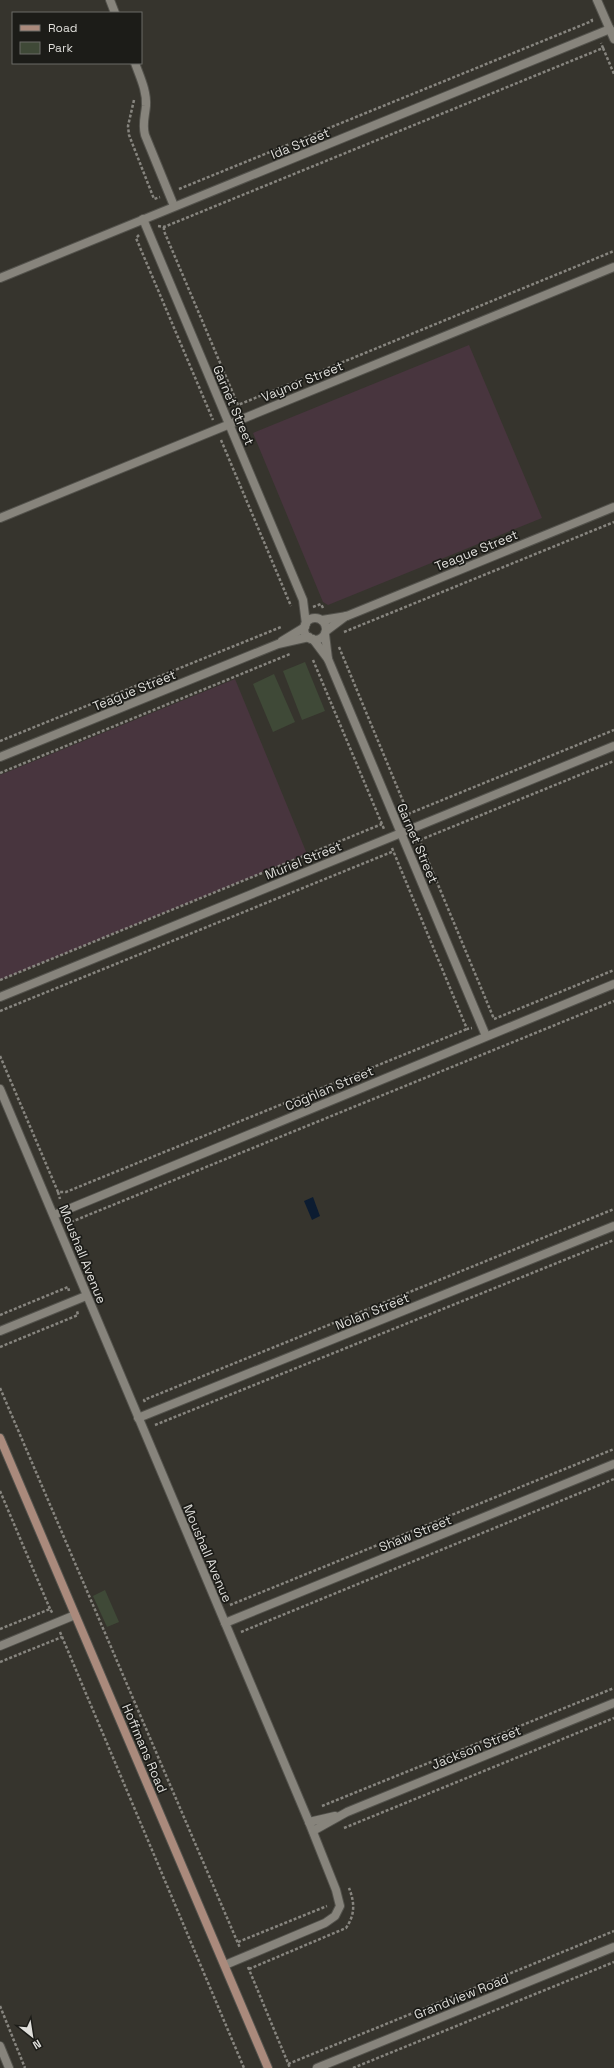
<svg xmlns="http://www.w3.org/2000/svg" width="614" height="2068" viewBox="0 0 614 2068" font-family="'Space Grotesk',sans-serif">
<rect width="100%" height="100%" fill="#36342d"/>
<g fill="#48353e">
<polygon points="469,345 542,518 328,605 323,602 253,433"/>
<polygon points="235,679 307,854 0,980 0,775"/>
</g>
<g fill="#3f4937">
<polygon points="305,662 325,711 302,720 283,671"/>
<polygon points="274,674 295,722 273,732 253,684"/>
<polygon points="105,1590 119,1622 107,1627 93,1596"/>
</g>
<polygon fill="#0c1c31" points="313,1197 320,1216 312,1220 304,1201"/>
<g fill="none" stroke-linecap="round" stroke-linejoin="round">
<defs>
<g id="street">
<polyline points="110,0 115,13"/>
<polyline points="597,0 614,39"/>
<path d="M 135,63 C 140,77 147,91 146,106 C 145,117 142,124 145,135 L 174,206"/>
<polyline points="143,219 303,600 306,624"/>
<polyline points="0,278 610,29"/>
<polyline points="0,518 614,267"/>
<circle cx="315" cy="629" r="11"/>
<polyline points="322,620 347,616 614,507"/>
<polyline points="326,631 346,616"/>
<polyline points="325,634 328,659"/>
<polyline points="313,639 328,659 486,1036"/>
<polyline points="282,641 305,627"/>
<polyline points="0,757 278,644 309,637"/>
<polyline points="0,997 614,746"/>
<polyline points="0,1089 309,1822 336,1890 340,1906 335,1916 325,1923 225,1965"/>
<polyline points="54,1215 614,984"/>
<polyline points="0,1331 86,1296"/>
<polyline points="138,1418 614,1226"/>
<polyline points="225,1623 614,1464"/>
<polyline points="0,1646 75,1615"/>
<polyline points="309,1822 335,1816"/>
<polyline points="313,1831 347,1812 614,1703"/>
<polyline points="0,2046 9,2068"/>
<polyline points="317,2068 614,1947"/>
</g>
<polyline id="secondary" points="0,1438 268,2068"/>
</defs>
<use href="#street" stroke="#53524c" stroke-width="10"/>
<use href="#secondary" stroke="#53524c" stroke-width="10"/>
<g stroke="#87857f" stroke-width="2.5" stroke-dasharray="3 2" stroke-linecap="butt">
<polyline points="603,48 614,74"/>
<polyline points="134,100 128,126 129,135 154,199 160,197"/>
<polyline points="179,189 592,21 591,17"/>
<polyline points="158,226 164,227 603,48 601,43"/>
<polyline points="164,227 164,231 238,405 614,251"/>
<polyline points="139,235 136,238 213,420"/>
<polyline points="221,440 291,606"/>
<polyline points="313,607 321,604 323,608 325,608"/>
<polyline points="344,632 614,522"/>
<polyline points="339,647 410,818"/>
<polyline points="313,660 384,829"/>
<polyline points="0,741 281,627"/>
<polyline points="0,773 290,654"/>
<polyline points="408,814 614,730"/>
<polyline points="419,839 494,1019 614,970"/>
<polyline points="415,842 614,761"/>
<polyline points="392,848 467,1029 472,1028"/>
<polyline points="0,980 382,824"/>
<polyline points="0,1011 394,851"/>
<polyline points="0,1056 58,1192 66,1192 467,1029"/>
<polyline points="58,1192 60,1199"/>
<polyline points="71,1222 614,1001"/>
<polyline points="0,1315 68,1287 69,1291"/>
<polyline points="0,1347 78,1315 77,1311"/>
<polyline points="0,1388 240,1948"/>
<polyline points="145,1402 144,1400 614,1209"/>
<polyline points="155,1425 614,1240"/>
<polyline points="0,1491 50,1609"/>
<polyline points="230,1605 614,1449"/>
<polyline points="0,1629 50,1609 53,1614"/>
<polyline points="60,1632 244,2068"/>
<polyline points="241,1632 614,1479"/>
<polyline points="0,1662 62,1637"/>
<polyline points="322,1806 614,1688"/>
<polyline points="344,1828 614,1718"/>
<polyline points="238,1942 327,1906"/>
<polyline points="248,1967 290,2068"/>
<path d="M 249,1969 L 346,1928 C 355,1915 355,1903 349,1888"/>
<polyline points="0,2006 25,2068"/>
<polyline points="288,2064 614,1931"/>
<polyline points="353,2068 614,1962"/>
</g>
<use href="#street" stroke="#87847c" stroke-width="8"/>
<use href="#secondary" stroke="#aa8a7c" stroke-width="8"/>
</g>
<g text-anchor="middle" stroke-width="3.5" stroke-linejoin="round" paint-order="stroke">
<g font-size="13" fill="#dfdeda" stroke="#1c1c18">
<text transform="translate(300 143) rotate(-22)" y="5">Ida Street</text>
<text transform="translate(302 381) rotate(-22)" y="5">Vaynor Street</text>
<text transform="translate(234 405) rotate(67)" y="5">Garnet Street</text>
<text transform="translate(476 550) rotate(-22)" y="5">Teague Street</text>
<text transform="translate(134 690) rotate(-22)" y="5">Teague Street</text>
<text transform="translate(418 843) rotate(67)" y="5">Garnet Street</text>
<text transform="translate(303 860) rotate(-22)" y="5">Muriel Street</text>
<text transform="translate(329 1088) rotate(-23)" y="5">Coghlan Street</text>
<text transform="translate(83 1254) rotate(68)" y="5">Moushall Avenue</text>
<text transform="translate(372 1311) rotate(-22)" y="5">Nolan Street</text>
<text transform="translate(415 1533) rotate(-22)" y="5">Shaw Street</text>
<text transform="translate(208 1553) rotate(67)" y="5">Moushall Avenue</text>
<text transform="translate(476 1747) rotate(-22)" y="5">Jackson Street</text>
<text transform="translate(145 1748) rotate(67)" y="5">Hoffmans Road</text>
<text transform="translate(461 1996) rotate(-22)" y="5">Grandview Road</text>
</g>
</g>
<rect x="12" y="12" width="130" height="52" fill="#1c1c18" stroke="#6a6a66"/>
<rect x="20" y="25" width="20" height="6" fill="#aa8a7c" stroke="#6a6a66"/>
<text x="48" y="32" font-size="12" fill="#dfdeda">Road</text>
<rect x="20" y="42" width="20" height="12" fill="#3f4937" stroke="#6a6a66"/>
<text x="48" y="52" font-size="12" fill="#dfdeda">Park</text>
<g transform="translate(32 2036) rotate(150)" stroke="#1c1c18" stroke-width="3" paint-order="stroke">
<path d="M0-3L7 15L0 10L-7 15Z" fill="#dfdeda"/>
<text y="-6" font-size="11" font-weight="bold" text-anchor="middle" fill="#dfdeda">N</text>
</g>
</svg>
